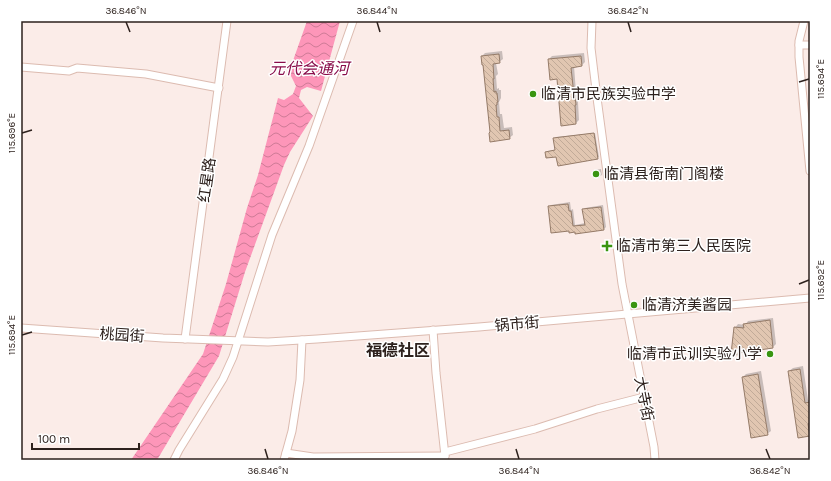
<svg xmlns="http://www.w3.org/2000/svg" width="831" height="481" viewBox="0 0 831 481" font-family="Karla,'Noto Sans SC',sans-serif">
<defs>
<pattern id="water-waves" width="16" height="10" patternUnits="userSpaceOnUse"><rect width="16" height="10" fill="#fd96b9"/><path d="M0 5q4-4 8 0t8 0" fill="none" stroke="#cd7a96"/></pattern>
<pattern id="building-back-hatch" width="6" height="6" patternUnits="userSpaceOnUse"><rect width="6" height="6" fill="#e1c6b1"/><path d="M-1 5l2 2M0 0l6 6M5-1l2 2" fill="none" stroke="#c1aa98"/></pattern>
</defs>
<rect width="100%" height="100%" fill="#fbece8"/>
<polygon fill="url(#water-waves)" points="307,21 340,21 321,91 307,87 301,90 299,98 313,116 290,152 284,165 245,272 219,356 157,460 131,460 203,354 226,284 247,208 258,175 278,98 284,100 293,94 296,86 289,72"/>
<g fill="#0003">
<polygon points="502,51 503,59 499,62 496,63 498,74 496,76 497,89 499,88 499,90 501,90 501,98 499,102 500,114 502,114 504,128 512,127 513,135 509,138 491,132 483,64 482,56 485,53"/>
<polygon points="584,53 585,62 582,65 574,66 576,92 578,92 579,100 578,102 579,120 576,123 562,124 558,78 549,59 552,56"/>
<polygon points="595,133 599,157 597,158 557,156 546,152 548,151 556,150 554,139 556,137"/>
<polygon points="601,169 602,175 600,176 594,177 593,171 594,170"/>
<polygon points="570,202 571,210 573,209 575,225 585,223 583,210 585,208 603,205 606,227 604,229 576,233 576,231 569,230 549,207 551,205"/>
<polygon points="773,318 776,344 773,347 735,328 738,324 745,325 748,321"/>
<polygon points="803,366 808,400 810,400 810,435 789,371 793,368"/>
<polygon points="761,371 771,431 767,434 743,377 746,374"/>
</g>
<g fill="url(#building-back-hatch)" stroke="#957b68">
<polygon points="499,54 500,63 493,64 494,79 493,79 494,92 496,91 496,93 497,93 498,102 497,102 497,105 496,105 497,117 499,117 500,131 509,130 510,139 490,142 489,133 490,132 483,65 482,65 481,56"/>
<polygon points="581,56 582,66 571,68 574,95 575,95 576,105 575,105 576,124 561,126 557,79 550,80 548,59"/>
<polygon points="594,133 598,159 558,166 556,157 546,158 545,152 555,150 553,138"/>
<polygon points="568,204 569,211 571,211 573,226 585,225 582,209 601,207 604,230 575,234 575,232 569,233 569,231 551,233 548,206"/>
<polygon points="770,320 773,348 739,353 739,355 731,354 734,327 744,328 743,324"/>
<polygon points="800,369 805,403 810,402 810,423 808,424 810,436 798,438 788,371"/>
<polygon points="758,374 768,435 751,438 742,377"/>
</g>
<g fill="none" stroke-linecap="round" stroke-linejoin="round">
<defs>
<g id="minor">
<polyline points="592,21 591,48 597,98 622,284 654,447 655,460"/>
<polyline points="804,21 799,41 799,57 810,171"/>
<polyline points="799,45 810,45"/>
<polyline points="21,67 69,71 77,68 146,74 219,88"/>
<polyline points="21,328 163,338 268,342 317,339 479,327 810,298"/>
<polyline points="433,330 436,373 445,456"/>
<polyline points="185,339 227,21"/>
<polyline points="445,452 535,429 597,409 644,397"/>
<polyline points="286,453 313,457 445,456"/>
<polyline points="174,460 179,450 223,379 233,357 272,235 309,146 353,21"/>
<polyline points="284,460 292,431 300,380 302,340"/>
</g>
</defs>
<use href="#minor" stroke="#dcbbb0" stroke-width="9"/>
<use href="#minor" stroke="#fff" stroke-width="7"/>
</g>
<path fill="none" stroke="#2d211d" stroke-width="1.5" d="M 126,22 L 130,32M 377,22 L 380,32M 628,22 L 631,32M 799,82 L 809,79M 22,133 L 32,130M 799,284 L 809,280M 22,335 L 32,332M 265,449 L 268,459M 516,449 L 519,459M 766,449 L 770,459"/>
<g fill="#399511" stroke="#fff" stroke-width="1.5">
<circle cx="533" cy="94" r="4"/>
<circle cx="596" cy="174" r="4"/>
<path d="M605 240h4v4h4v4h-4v4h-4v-4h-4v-4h4z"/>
<circle cx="634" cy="305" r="4"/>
<circle cx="770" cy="354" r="4"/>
</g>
<g text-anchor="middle" stroke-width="3" stroke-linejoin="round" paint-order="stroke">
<g font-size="15" fill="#2d211d" stroke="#fff" text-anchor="start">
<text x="541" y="99">临清市民族实验中学</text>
<text x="604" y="179">临清县衙南门阁楼</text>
<text x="616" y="251">临清市第三人民医院</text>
<text x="642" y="310">临清济美酱园</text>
<text x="762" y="359" text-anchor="end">临清市武训实验小学</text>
</g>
<g font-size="15" fill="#2d211d" stroke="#fff">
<text transform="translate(207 180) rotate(-82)" y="5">红星路</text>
<text transform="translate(517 324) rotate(-5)" y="5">锅市街</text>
<text transform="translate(122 335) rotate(4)" y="5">桃园街</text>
<text transform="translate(644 399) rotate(79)" y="5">大寺街</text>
</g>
<g font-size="16" font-style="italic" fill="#880c4a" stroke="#fff">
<text x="309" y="74">元代会通河</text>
</g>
<g font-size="16" font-weight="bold" fill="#2d211d" stroke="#fff">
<text x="398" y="356">福德社区</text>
</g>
</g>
<rect width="831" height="481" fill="none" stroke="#ffffff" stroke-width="44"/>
<path d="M32 443v6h107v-6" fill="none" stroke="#2d211d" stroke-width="2"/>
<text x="38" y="443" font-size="12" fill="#2d211d" stroke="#ffffff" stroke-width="3" paint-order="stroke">100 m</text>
<rect x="22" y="22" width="787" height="437" fill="none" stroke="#2d211d" stroke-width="1.5"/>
<g font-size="10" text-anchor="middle" fill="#2d211d">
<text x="126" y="14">36.846°N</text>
<text x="377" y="14">36.844°N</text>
<text x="628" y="14">36.842°N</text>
<text transform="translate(820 79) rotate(-90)" y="4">115.694°E</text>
<text transform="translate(11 133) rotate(-90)" y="4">115.696°E</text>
<text transform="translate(820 280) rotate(-90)" y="4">115.692°E</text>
<text transform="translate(11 335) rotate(-90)" y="4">115.694°E</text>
<text x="268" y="474">36.846°N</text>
<text x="519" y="474">36.844°N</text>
<text x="770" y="474">36.842°N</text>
</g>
</svg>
